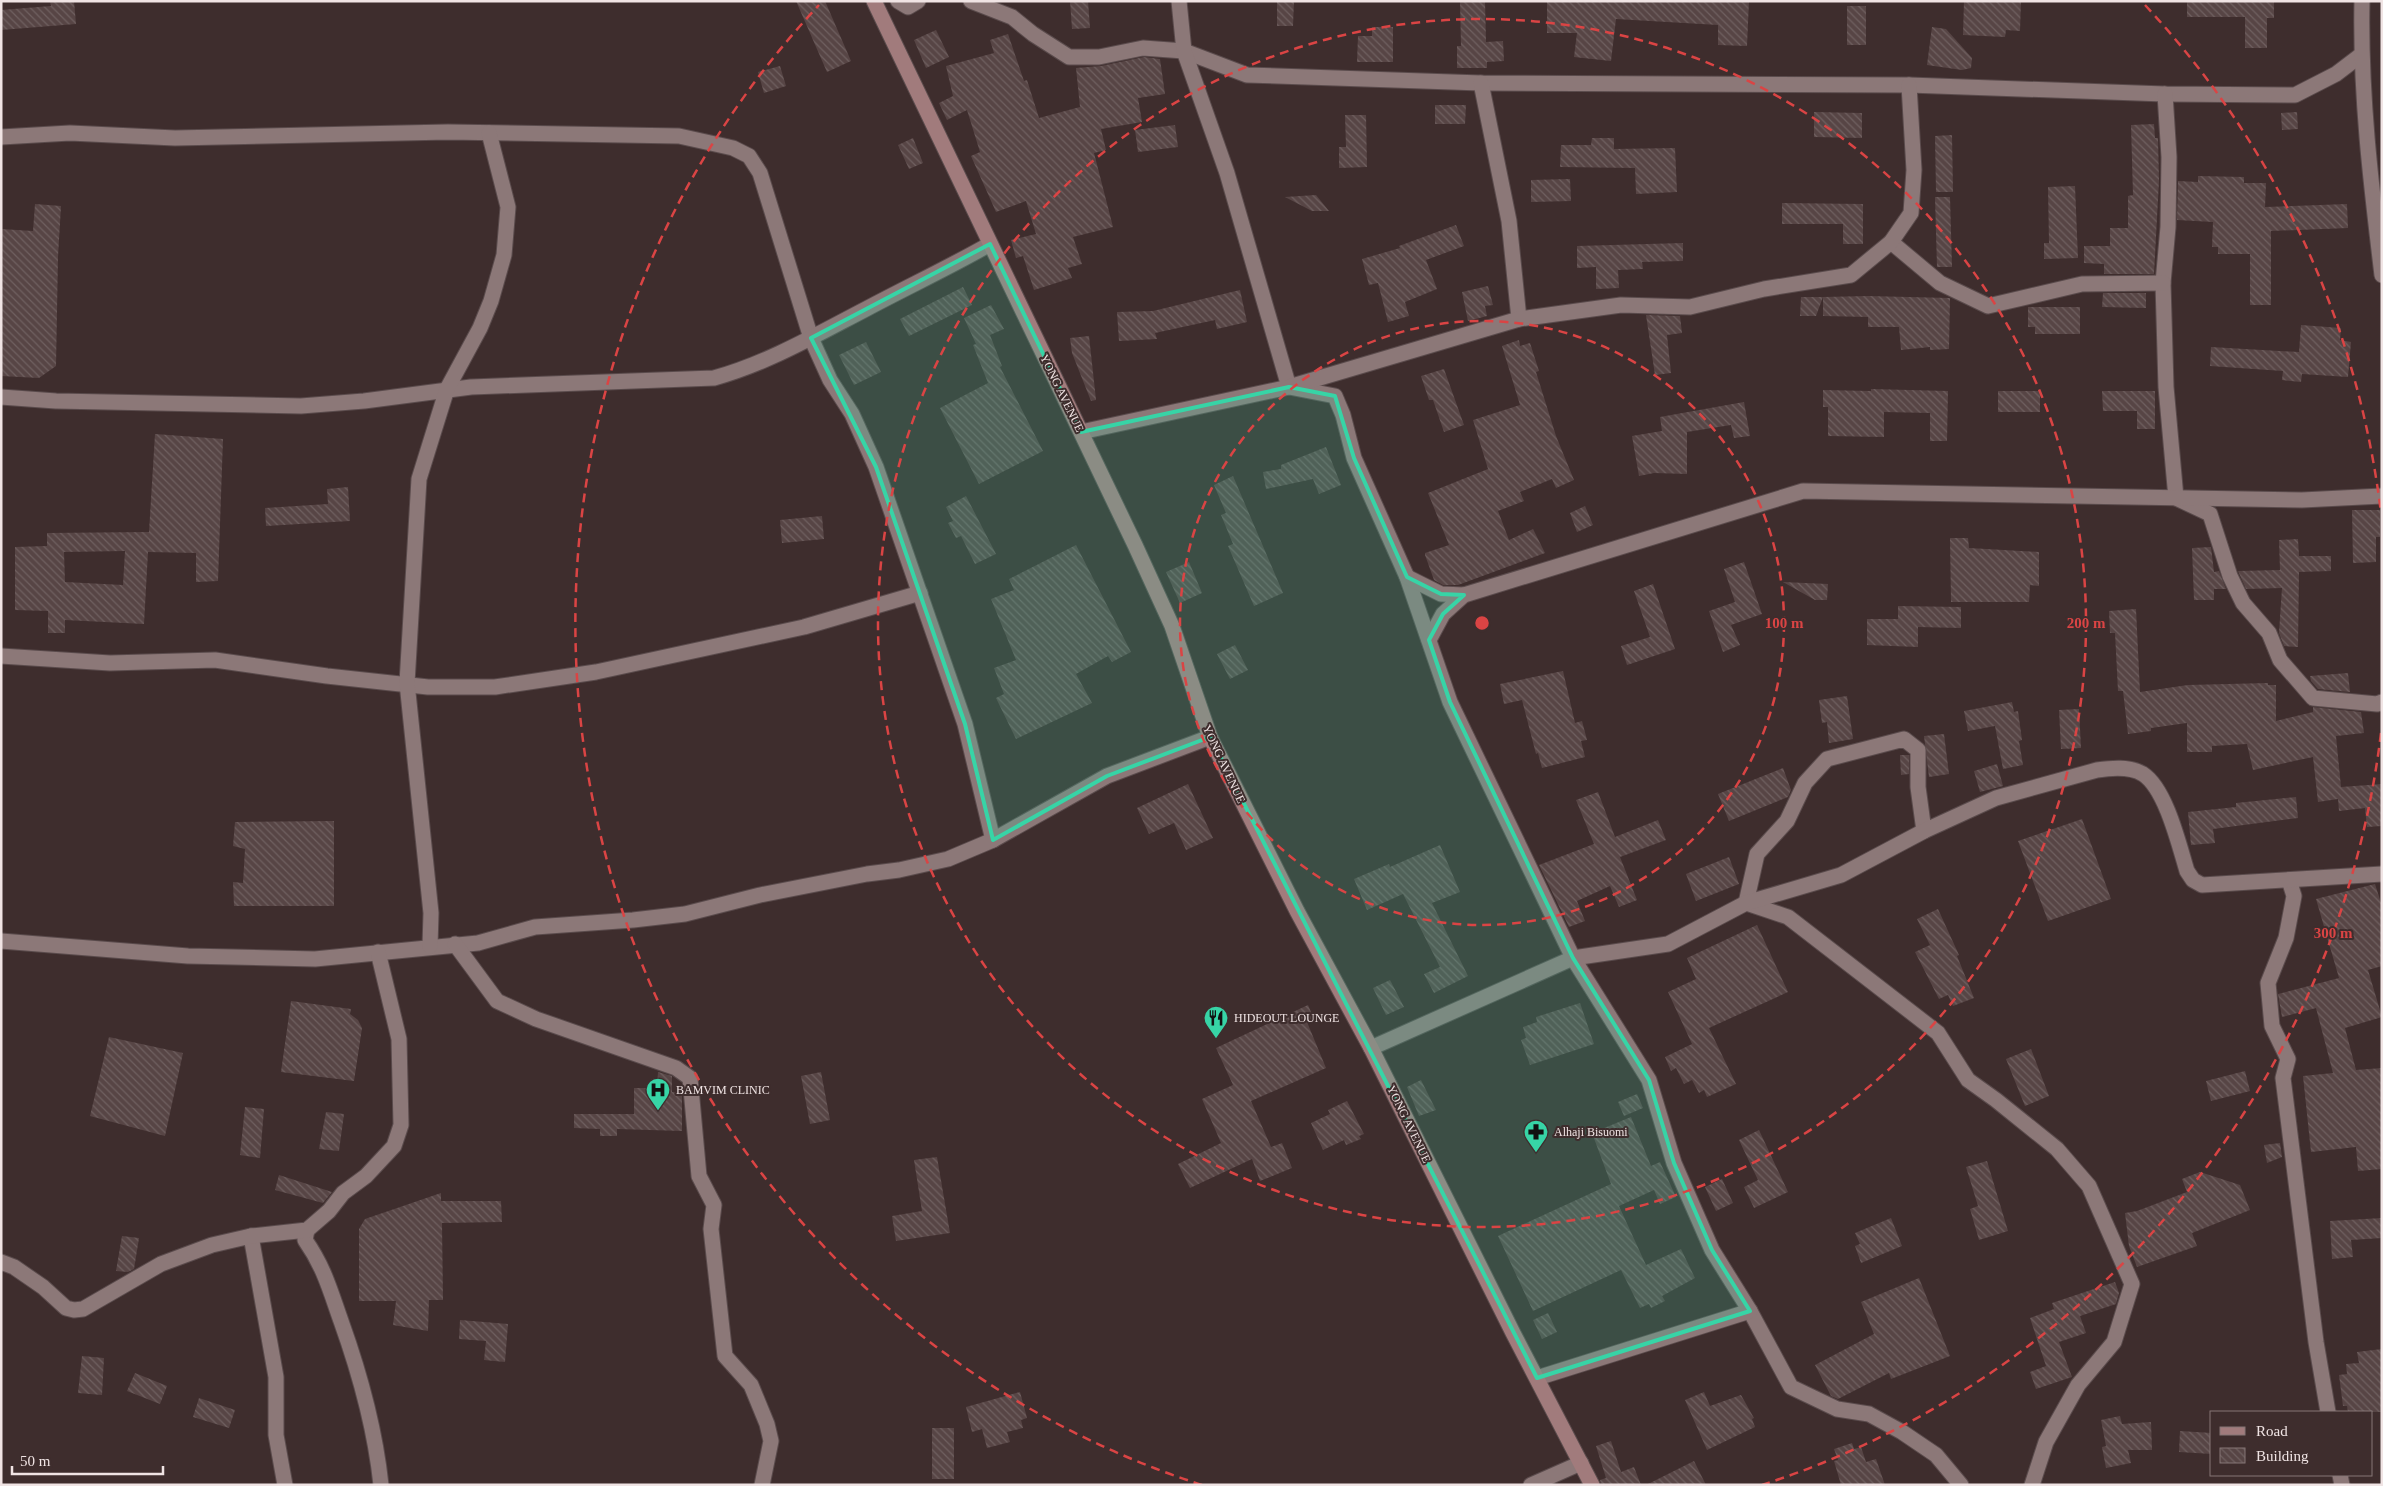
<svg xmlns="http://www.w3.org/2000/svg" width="2383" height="1486" viewBox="0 0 2383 1486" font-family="Georgia,serif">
<defs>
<pattern id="building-back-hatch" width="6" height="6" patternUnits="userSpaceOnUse" patternTransform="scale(1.25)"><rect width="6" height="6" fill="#574545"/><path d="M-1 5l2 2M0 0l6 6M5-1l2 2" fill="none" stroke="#6f6060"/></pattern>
</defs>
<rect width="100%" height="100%" fill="#3e2d2d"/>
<g fill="url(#building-back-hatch)" fill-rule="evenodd">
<polygon points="50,1 74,1 76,24 1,30 1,10 51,6"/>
<polygon points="796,1 825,1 851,61 827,72"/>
<polygon points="1070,1 1088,1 1090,28 1072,29"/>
<polygon points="1277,1 1294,1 1293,26 1277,26"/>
<polygon points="1460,1 1485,1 1486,42 1503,41 1504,61 1487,62 1487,68 1457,68 1457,46 1461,46"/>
<polygon points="1547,1 1749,1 1747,46 1718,45 1718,25 1616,19 1611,61 1574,57 1577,33 1547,33"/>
<polygon points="1964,1 2021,1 2020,31 2006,30 2005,37 1963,35"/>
<polygon points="2187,1 2274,1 2274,18 2267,18 2267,48 2245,48 2245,17 2187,17"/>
<rect x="1847" y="6" width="19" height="39"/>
<polygon points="1372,27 1393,27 1393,62 1357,62 1358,36 1372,36"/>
<polygon points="1932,27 1946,29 1972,58 1971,68 1962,70 1927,65"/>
<polygon points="936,30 949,57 926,68 914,40"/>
<polygon points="1008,34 1024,81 1027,80 1039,118 1080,107 1076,68 1101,66 1144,57 1160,59 1165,94 1138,98 1142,122 1101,129 1106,150 1094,153 1113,227 1073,237 1082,264 1068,268 1072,278 1034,290 1023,256 1016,258 1011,240 1036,234 1026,201 996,212 971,156 980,152 967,110 947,120 939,103 953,96 946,66 994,53 990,40"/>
<polygon points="780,66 786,86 764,93 758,72"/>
<polygon points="1435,105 1466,105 1465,124 1435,124"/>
<polygon points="1814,112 1862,113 1862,138 1814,137"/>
<polygon points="2297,112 2298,129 2282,130 2281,113"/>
<polygon points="1345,115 1366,115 1367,167 1339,168 1339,147 1346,147"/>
<polygon points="2154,124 2155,138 2158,138 2159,181 2154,274 2104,274 2104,264 2084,263 2084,246 2110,246 2110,228 2128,228 2128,196 2133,195 2131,125"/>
<polygon points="1175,125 1178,147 1138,152 1135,130"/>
<polygon points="1952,135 1953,192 1936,192 1935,136"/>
<polygon points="913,138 923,163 909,169 898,145"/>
<polygon points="1592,138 1614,138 1614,149 1675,148 1677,192 1636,194 1635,168 1560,167 1561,145 1591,145"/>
<polygon points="2198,176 2244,177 2244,183 2266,183 2265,207 2347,204 2348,228 2271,231 2271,305 2250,305 2250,254 2218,254 2218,247 2212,247 2213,222 2177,220 2178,181 2198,182"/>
<polygon points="1570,179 1571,201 1531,202 1531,180"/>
<polygon points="2075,186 2078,258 2044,259 2044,243 2049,243 2048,187"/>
<polygon points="1316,195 1329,211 1312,211 1285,197"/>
<polygon points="1935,197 1950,197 1952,267 1937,267"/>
<polygon points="1782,203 1863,204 1863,244 1843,244 1843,224 1782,224"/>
<polygon points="35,204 61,206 58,257 56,366 39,378 1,376 1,229 33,231"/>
<polygon points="1456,225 1464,246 1426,260 1437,289 1405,302 1409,316 1388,322 1378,283 1369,285 1362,259 1400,248 1399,246"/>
<polygon points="1683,243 1683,261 1642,262 1643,269 1618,270 1619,288 1596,289 1596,267 1577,268 1577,246"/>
<polygon points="1488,286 1493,305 1485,306 1487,316 1468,321 1462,292"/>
<polygon points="963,287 972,305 909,336 900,319"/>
<polygon points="1240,290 1247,322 1217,329 1215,320 1155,333 1157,339 1119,341 1117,312 1153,311"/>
<polygon points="2103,293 2146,293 2146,308 2102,307"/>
<polygon points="1868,296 1950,298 1949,349 1930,350 1930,347 1901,350 1899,327 1868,327 1868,317 1823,316 1823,297"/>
<polygon points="1801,297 1823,297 1816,316 1800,316"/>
<polygon points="991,305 1004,329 990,335 1002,366 1000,367 1043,451 979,484 940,408 988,383 973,345 976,344 964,318"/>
<polygon points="2028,307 2080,307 2080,334 2035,334 2035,327 2028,327"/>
<polygon points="1646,315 1680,316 1682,333 1667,335 1671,373 1655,375"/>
<polygon points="2301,325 2341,328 2340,340 2351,342 2348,377 2302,374 2301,382 2282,380 2283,371 2210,366 2211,347 2299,352"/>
<polygon points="1089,336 1096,400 1091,401 1072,353 1070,338"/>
<polygon points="1519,340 1520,346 1530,343 1539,371 1536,372 1556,436 1574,480 1556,488 1552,479 1520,492 1524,501 1498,511 1509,540 1533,529 1545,553 1458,585 1443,585 1434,580 1425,555 1425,553 1449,545 1428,493 1488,469 1473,420 1520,405 1502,346"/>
<polygon points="866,342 881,372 854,385 839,355"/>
<polygon points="1444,369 1464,425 1444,432 1433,400 1429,400 1421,376"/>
<polygon points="1871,389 1948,391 1947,441 1930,441 1930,413 1884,412 1884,437 1828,436 1828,407 1823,407 1823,390 1871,391"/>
<rect x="1998" y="391" width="42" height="21"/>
<polygon points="2102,391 2155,391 2155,429 2137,429 2137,411 2103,411"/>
<polygon points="1744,402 1750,436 1734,438 1731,425 1687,432 1687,474 1654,473 1639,476 1632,436 1662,431 1660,417"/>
<path d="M 155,434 L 223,439 L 218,581 L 196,582 L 196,553 L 148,552 L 144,624 L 65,620 L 65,633 L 48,633 L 48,611 L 15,610 L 15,547 L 47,546 L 47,533 L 149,532 ZM 125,551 L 123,585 L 65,582 L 64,552 Z"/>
<polygon points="1326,447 1341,485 1319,494 1313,479 1266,489 1263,472 1281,469 1281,465"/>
<polygon points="1233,476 1283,593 1254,606 1228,546 1233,544 1221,515 1226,513 1214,485"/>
<polygon points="348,487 350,521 266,526 265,508 328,504 327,489"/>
<polygon points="966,496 996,554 975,564 961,536 956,538 948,523 953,521 946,507"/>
<polygon points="1585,506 1593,525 1577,532 1570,513"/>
<polygon points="2352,510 2380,510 2380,537 2376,537 2376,562 2353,563"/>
<polygon points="822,516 824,539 782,543 780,520"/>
<polygon points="1950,538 1968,538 1969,548 2039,552 2039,586 2030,585 2029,602 1951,602"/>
<polygon points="2298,539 2299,556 2331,556 2331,571 2299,572 2298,647 2284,646 2279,633 2282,588 2246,589 2238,571 2280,570 2279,540"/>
<polygon points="1076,545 1131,652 1112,662 1108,656 1076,674 1092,703 1016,739 996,698 1004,694 994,668 1016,660 991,599 1014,590 1009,579"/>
<polygon points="2211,547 2214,572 2219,571 2226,589 2214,589 2214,600 2194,600 2192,548"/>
<polygon points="1189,562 1202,593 1180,603 1166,572"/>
<polygon points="1744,562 1762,614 1731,625 1740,645 1723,652 1709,611 1735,602 1724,569"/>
<polygon points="1783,582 1828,584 1827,600 1815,600"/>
<polygon points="1653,584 1675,649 1627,665 1621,646 1650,637 1634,591"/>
<polygon points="1898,606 1961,607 1961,628 1918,627 1918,647 1867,645 1867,619 1898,619"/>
<polygon points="2136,609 2140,692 2188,685 2268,683 2268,685 2276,685 2276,721 2313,712 2313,707 2361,712 2364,733 2336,736 2341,787 2382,784 2382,826 2367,827 2365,808 2339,811 2338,799 2318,802 2313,757 2253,770 2247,744 2212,746 2212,752 2187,752 2187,723 2151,728 2151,731 2128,734 2123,691 2118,691 2115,633 2110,633 2109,611"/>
<polygon points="1235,645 1248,670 1230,679 1217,654"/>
<polygon points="1563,671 1575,723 1582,721 1587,740 1581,741 1585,757 1542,768 1538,753 1536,754 1522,700 1504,704 1500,684"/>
<polygon points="2348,673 2350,692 2318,689 2311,681 2310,676"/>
<polygon points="1847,696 1853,739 1829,743 1827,722 1822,723 1819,700"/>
<polygon points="2012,702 2014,712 2018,711 2022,740 2019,741 2023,765 2003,769 1995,726 1968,731 1964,711"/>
<polygon points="2079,709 2081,748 2061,749 2059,710"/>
<polygon points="1944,734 1949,774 1929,777 1924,736"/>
<polygon points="1900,755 1909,755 1909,774 1901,775"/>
<polygon points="1997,764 2003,786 1980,792 1974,771"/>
<polygon points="1783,768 1791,790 1788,797 1729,821 1718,794"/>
<polygon points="1188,784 1213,838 1186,850 1174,823 1149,834 1137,808"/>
<polygon points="1598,792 1615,837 1658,820 1666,840 1620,857 1637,900 1619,907 1610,886 1577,901 1585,921 1569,927 1539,865 1594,844 1576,800"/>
<polygon points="2296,797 2298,818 2213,829 2215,843 2191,845 2188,812 2236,807 2236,803"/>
<polygon points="2082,819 2111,899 2048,921 2018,841"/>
<polygon points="334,821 334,906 234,906 233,882 243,883 245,849 233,846 235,822"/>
<polygon points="1440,845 1460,892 1432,903 1468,976 1434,993 1424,974 1440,967 1403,894 1367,910 1354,879 1389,864 1390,867"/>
<polygon points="1729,857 1739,884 1696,901 1686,874"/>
<polygon points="2375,884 2382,906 2382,966 2368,970 2382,1017 2345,1028 2356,1070 2382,1068 2382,1169 2358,1171 2356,1147 2311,1152 2303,1076 2333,1073 2316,1008 2282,1017 2278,994 2339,978 2316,899"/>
<polygon points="1938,909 1959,955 1957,956 1974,998 1953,1006 1948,995 1939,999 1915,952 1930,945 1917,919"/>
<polygon points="1757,925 1788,992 1709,1028 1736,1084 1707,1097 1704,1090 1699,1093 1692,1080 1684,1084 1676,1068 1671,1071 1665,1057 1692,1044 1668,992 1696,979 1687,958"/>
<polygon points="1390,980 1404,1007 1386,1015 1373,988"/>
<polygon points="291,1001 351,1009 350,1014 358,1020 362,1028 354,1081 281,1072"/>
<polygon points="1580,1003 1594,1044 1530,1065 1521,1040 1526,1038 1523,1027 1537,1022 1536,1017"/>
<polygon points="1308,1005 1314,1019 1307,1022 1326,1068 1251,1101 1271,1147 1282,1143 1292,1168 1260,1181 1252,1159 1190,1188 1178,1164 1221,1143 1202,1099 1233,1085 1216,1048"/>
<polygon points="109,1037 183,1053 165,1136 90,1116"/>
<polygon points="2031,1049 2049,1096 2025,1106 2006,1059"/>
<polygon points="2245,1071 2250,1091 2211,1101 2206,1081"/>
<polygon points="658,1072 672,1076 672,1092 682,1093 682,1131 617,1129 617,1136 600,1136 600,1129 574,1128 574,1114 634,1114 634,1088 657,1088"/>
<polygon points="821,1072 830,1120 810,1124 801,1076"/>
<polygon points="1421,1080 1436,1110 1419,1116 1407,1087"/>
<polygon points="1637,1094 1643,1108 1624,1116 1618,1102"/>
<polygon points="1347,1101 1364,1134 1359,1136 1361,1139 1346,1145 1344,1140 1323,1150 1311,1123 1330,1114 1328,1110"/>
<polygon points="245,1107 264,1109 260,1158 240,1155"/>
<polygon points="326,1112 344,1114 339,1151 319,1149"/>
<polygon points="1631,1117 1651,1166 1660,1162 1676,1197 1660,1204 1654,1190 1619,1206 1646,1265 1681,1249 1695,1278 1662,1296 1665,1301 1651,1308 1649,1304 1640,1308 1621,1270 1533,1311 1498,1236 1611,1184 1592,1133"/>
<polygon points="1759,1130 1788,1192 1754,1208 1744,1187 1758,1180 1739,1140"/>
<polygon points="2280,1143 2282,1157 2267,1163 2264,1145"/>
<polygon points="937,1157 950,1233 896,1241 892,1216 922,1211 914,1160"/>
<polygon points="1987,1161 2008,1231 1979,1240 1970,1209 1978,1206 1966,1167"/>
<polygon points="2200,1172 2240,1185 2250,1210 2192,1233 2197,1246 2137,1267 2129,1246 2125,1213 2137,1211 2187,1192 2182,1179"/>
<polygon points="279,1175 332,1192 323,1203 275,1190"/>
<polygon points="1722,1179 1733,1203 1716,1211 1705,1187"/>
<polygon points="441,1193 441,1201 501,1201 502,1222 442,1223 443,1300 429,1300 428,1331 393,1325 396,1301 359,1301 359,1229 365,1219"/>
<polygon points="1891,1218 1902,1246 1861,1263 1855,1246 1860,1244 1855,1233"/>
<polygon points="2382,1218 2382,1238 2351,1240 2353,1257 2332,1259 2330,1221"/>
<polygon points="122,1236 139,1238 134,1269 128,1272 116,1271"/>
<polygon points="1919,1278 1950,1356 1891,1379 1889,1373 1838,1399 1831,1396 1815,1365 1874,1334 1861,1302"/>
<polygon points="2115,1282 2119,1293 2116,1304 2080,1316 2086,1333 2059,1342 2072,1377 2036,1389 2030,1372 2046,1366 2030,1318 2054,1309 2052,1303"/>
<polygon points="1548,1313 1557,1332 1542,1339 1533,1320"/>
<polygon points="460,1320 508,1324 505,1362 484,1360 486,1341 459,1339"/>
<polygon points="2382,1349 2382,1412 2348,1412 2347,1406 2343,1406 2339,1375 2347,1374 2346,1364 2359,1363 2357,1352"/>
<polygon points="82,1356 104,1358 102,1395 78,1393"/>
<polygon points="135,1373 167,1386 160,1404 127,1391"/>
<polygon points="1020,1392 1027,1418 1021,1420 1023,1428 1007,1432 1010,1442 987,1448 982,1429 972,1432 966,1407"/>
<polygon points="1704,1392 1710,1406 1741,1395 1754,1418 1752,1419 1755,1427 1707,1450 1685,1400"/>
<polygon points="199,1398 235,1410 229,1428 193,1417"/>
<polygon points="2120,1416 2122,1424 2151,1422 2152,1450 2128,1450 2131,1463 2106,1468 2102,1447 2106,1446 2101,1420"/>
<rect x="932" y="1428" width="22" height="51"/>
<polygon points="2180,1431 2212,1433 2212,1454 2179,1452"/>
<polygon points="1611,1441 1621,1472 1634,1467 1641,1485 1601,1485 1600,1480 1606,1478 1596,1446"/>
<polygon points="1852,1443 1854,1449 1861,1447 1866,1462 1876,1459 1885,1485 1841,1485 1834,1461 1838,1460 1834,1449"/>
<polygon points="1694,1461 1706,1485 1646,1485"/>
</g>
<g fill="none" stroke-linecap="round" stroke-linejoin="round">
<defs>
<g id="street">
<polyline points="898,1 908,7 918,1"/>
<polyline points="971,1 1012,17 1033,34 1069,57 1099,57 1143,48 1184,51 1247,75 1481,83 1909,85 2165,94 2295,95 2336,74 2361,55"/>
<polyline points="1179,1 1184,51 1227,173 1289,387 1335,396 1343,415 1354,458 1407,577 1450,702 1573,958 1649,1080 1674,1163 1712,1250 1750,1311 1791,1387 1837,1409 1869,1414 1902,1432 1936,1455 1961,1485"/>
<path d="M 2362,1 C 2360,93 2371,184 2382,275"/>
<polyline points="1481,83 1509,221 1519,319"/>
<polyline points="2165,94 2169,157 2168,227 2163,283 2166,387 2176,498 2210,514 2230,576 2243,603 2269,633 2280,660 2313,698 2377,704 2382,702"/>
<polyline points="1,137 70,133 175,138 448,132 679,136 733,148 749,156 760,173 811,338 830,380 852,414 876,467 965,724 993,840"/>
<polyline points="1891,242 1940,283 1988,306 2082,284 2163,283"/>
<path d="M 1,397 L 56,401 L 301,406 L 364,401 L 471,387 L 714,378 C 768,363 816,335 866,309 C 907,287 950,267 990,244"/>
<polyline points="1081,432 1289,387 1519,319 1621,305 1690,307 1764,289 1851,275 1891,242 1911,213 1914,170 1909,85"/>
<polyline points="1407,577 1441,594 1464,595"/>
<polyline points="1429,640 1443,614 1464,595 1803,491 2302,500 2382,496"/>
<polyline points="1,656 110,663 215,660 327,676 428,687 495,687 596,672 804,627 920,593"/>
<polyline points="1924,831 1918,787 1918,750 1904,739 1827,759 1805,783 1787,821 1757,854 1746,903 1788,917 1938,1033 1968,1080 1996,1100 2057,1149 2089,1186 2132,1284 2114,1342 2078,1385 2046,1442 2032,1485"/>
<polyline points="2289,880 2294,896 2286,938 2268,983 2272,1026 2288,1059 2283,1078 2316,1342 2328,1412"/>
<polyline points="1,941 188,956 315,959 478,943 535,927 633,920 685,914 760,895 867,874 899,870 948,859 993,840 1107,776 1210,737"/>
<polyline points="455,944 497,1001 536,1019 676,1068 690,1078 699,1176 714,1205 711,1229 725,1356 751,1385 767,1424 771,1441 762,1485"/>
<polyline points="430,946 431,913 407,683 419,479 447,389 480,328 491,301 504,255 508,207 489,133"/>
<path d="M 1371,1048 L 1573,958 L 1668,944 L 1746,903 L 1841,875 L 1924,831 L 1996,798 L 2097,770 C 2111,768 2130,766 2143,774 C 2166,789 2179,845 2187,871 L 2193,880 L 2202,885 L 2382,874"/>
<path d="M 307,1230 L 305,1240 C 324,1267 330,1290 341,1321 C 360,1374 375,1428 381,1485"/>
<polyline points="251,1236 276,1377 276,1435 285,1485"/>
<polyline points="1,1262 14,1267 43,1287 66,1308 74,1310 83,1309 161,1264 212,1245 251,1236 307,1230 329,1211 343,1193 366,1176 394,1146 401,1125 399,1039 378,952"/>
<polyline points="1537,1378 1750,1311"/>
<polyline points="2340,1475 2342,1485"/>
<polyline points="1531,1485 1581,1463"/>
</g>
<polyline id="secondary" points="874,1 1135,545 1172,626 1210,737 1297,911 1371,1048 1513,1333 1592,1485"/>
</defs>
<use href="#street" stroke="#5a4b4c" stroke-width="17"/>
<use href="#secondary" stroke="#5a4b4c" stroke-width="17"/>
<use href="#street" stroke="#8c7878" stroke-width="15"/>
<use href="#secondary" stroke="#a17b7c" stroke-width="15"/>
</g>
<path fill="#37d4a6" fill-opacity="0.2" stroke="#37d4a6" stroke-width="4" stroke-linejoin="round" d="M 990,244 L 1081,432 L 1289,387 L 1335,396 L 1354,458 L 1407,577 L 1441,594 L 1464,595 L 1443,614 L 1429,640 L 1450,702 L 1573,958 L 1649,1080 L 1674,1163 L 1712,1250 L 1750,1311 L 1537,1378 L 1210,737 L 1107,776 L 993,840 L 965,724 L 876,467 L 811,338 Z"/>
<g fill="none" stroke="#da4444" stroke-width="2.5" stroke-dasharray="9 6">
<circle cx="1482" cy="623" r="302"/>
<circle cx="1482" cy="623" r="604"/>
<path d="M2381 733A906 906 0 0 1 1762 1485M1202 1485A906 906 0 0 1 819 5M2145 5A906 906 0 0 1 2381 513"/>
</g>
<defs>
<symbol id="restaurant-pin" viewBox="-11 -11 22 30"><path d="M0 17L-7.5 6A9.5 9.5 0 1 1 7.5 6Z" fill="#37d4a6" stroke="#3e2d2d"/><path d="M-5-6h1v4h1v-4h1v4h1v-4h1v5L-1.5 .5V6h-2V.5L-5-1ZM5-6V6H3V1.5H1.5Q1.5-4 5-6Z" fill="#111"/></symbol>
<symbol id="hospital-pin" viewBox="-11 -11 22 30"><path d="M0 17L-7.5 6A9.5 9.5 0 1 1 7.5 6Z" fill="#37d4a6" stroke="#3e2d2d"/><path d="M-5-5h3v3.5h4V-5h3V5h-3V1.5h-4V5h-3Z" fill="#111"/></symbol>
<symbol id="pharmacy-pin" viewBox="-11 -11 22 30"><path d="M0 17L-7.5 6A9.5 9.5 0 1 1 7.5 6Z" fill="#37d4a6" stroke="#3e2d2d"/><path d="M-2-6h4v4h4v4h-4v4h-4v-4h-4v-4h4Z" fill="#111"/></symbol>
</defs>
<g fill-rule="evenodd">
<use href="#restaurant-pin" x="1202" y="1004" width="28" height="38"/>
<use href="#hospital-pin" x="644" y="1076" width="28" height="38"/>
<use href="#pharmacy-pin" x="1522" y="1118" width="28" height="38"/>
</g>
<g text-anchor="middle" stroke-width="4" stroke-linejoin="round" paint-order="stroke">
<g font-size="12" fill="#f0e4e4" stroke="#3e2d2d">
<text transform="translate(1062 393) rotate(64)" y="4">YONG AVENUE</text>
<text transform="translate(1224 764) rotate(65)" y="4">YONG AVENUE</text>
<text transform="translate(1409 1124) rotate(64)" y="4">YONG AVENUE</text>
</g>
<g font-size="12" fill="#f0e4e4" stroke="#3e2d2d" text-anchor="start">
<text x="1234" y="1022">HIDEOUT LOUNGE</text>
<text x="676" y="1094">BAMVIM CLINIC</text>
<text x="1554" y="1136">Alhaji Bisuomi</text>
</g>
</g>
<circle cx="1482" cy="623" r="8" fill="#da4444" stroke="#3e2d2d" stroke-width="2.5"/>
<g font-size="15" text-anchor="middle" font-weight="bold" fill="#da4444" stroke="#3e2d2d" stroke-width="4" stroke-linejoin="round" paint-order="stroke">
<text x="1784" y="628">100 m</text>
<text x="2086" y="628">200 m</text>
<text x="2333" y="938">300 m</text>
</g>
<rect width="2383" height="1486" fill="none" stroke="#f0e4e4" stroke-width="5"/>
<rect x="2210" y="1411" width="162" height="65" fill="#3e2d2d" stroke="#857676"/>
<rect x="2220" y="1427" width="25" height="8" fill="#a17b7c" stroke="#857676"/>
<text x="2256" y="1436" font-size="15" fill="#f0e4e4">Road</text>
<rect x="2220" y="1448" width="25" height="15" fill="url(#building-back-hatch)" stroke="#857676"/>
<text x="2256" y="1461" font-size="15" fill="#f0e4e4">Building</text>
<path d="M12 1466v8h151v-8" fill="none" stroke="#f0e4e4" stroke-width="2.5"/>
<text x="20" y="1466" font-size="15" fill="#f0e4e4" stroke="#3e2d2d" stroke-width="4" paint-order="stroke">50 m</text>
</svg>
